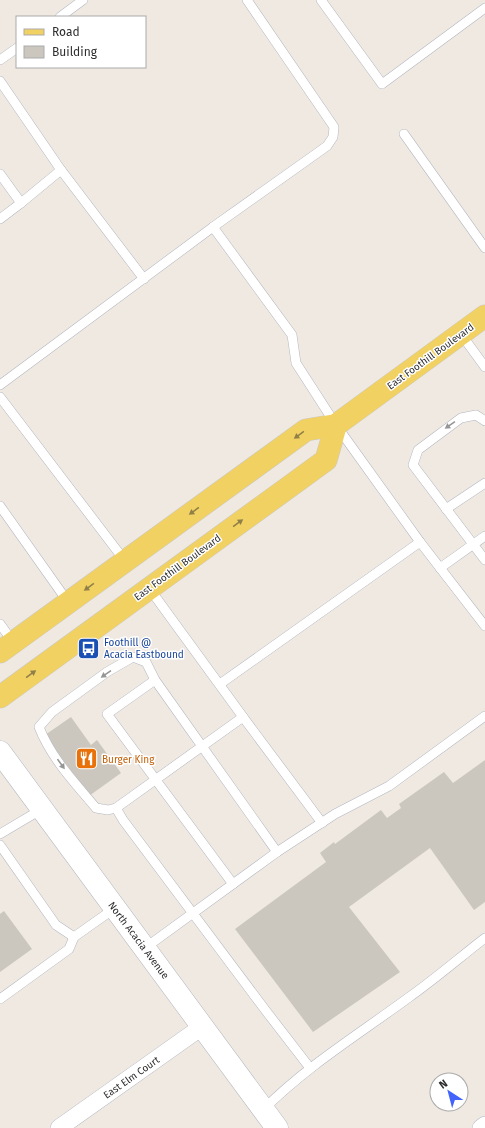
<svg xmlns="http://www.w3.org/2000/svg" width="485" height="1128" viewBox="0 0 485 1128" font-family="'Fira Sans',sans-serif">
<rect width="100%" height="100%" fill="#efe9e1"/>
<g fill="#cbc7bf">
<polygon points="71,717 91,745 97,740 121,773 89,796 45,735"/>
<polygon points="485,760 485,902 474,910 430,848 349,907 400,972 313,1032 235,929 326,862 320,853 334,842 335,844 381,810 387,818 401,808 399,804 444,772 453,783"/>
<polygon points="4,911 32,949 0,972 0,914"/>
</g>
<g fill="none" stroke-linecap="round" stroke-linejoin="round">
<defs>
<g id="lane">
<polyline points="321,0 382,84 485,8"/>
<polyline points="60,17 83,0"/>
<polyline points="0,60 17,48"/>
<polyline points="0,81 61,170 21,203 0,219"/>
<polyline points="404,134 485,248"/>
<polyline points="61,170 144,279"/>
<polyline points="0,174 21,203"/>
<polyline points="213,227 327,146 333,137 334,127 247,0"/>
<polyline points="461,334 485,367"/>
<polyline points="0,385 213,227 292,335 296,363 336,425 420,542 485,626"/>
<polyline points="0,397 125,561"/>
<polyline points="485,421 476,415 461,418 418,450 413,465 485,560"/>
<polyline points="0,506 68,602"/>
<polyline points="446,509 485,483"/>
<polyline points="440,568 485,536"/>
<polyline points="149,588 243,717 116,808 123,820 266,1011 310,1068"/>
<polyline points="0,624 13,642"/>
<polyline points="155,680 107,714 233,884"/>
<polyline points="220,684 420,542"/>
<polyline points="243,717 322,823"/>
<path d="M 116,808 L 108,810 L 96,808 C 75,783 51,758 39,727 L 52,712 L 107,672 L 133,657 L 146,662 L 155,680 L 277,852"/>
<polyline points="0,834 42,809"/>
<polyline points="0,845 56,925 74,937 115,908"/>
<polyline points="145,948 277,852 335,814 389,786 485,716"/>
<polyline points="0,999 69,949 74,937"/>
<path d="M 264,1109 C 307,1066 359,1034 408,998 C 435,979 459,958 485,938"/>
</g>
<g id="street">
<polyline points="59,1128 203,1026"/>
<polyline points="481,1128 485,1125"/>
</g>
<polyline id="secondary" points="0,752 277,1128"/>
<g id="primary">
<polyline points="0,652 306,430 336,425 485,316"/>
<polyline points="0,697 326,460 336,425"/>
</g>
</defs>
<use href="#lane" stroke="#b4b7c1" stroke-width="10"/>
<use href="#street" stroke="#b4b7c1" stroke-width="18"/>
<use href="#secondary" stroke="#b4b7c1" stroke-width="23"/>
<use href="#primary" stroke="#c9c9c9" stroke-width="23"/>
<use href="#lane" stroke="#fff" stroke-width="9"/>
<use href="#street" stroke="#fff" stroke-width="17"/>
<use href="#secondary" stroke="#fff" stroke-width="22"/>
<use href="#primary" stroke="#f2d163" stroke-width="22"/>
</g>
<defs><path id="oneway-solid" d="M-6-.8H1V-3.2L6.5 0L1 3.2V.8H-6Z"/></defs>
<g fill="#969696">
<use href="#oneway-solid" transform="translate(450 425) rotate(145)"/>
<use href="#oneway-solid" transform="translate(106 674) rotate(146)"/>
<use href="#oneway-solid" transform="translate(61 764) rotate(54)"/>
</g>
<g fill="#908048">
<use href="#oneway-solid" transform="translate(299 435) rotate(144)"/>
<use href="#oneway-solid" transform="translate(194 511) rotate(144)"/>
<use href="#oneway-solid" transform="translate(238 523) rotate(-36)"/>
<use href="#oneway-solid" transform="translate(89 587) rotate(144)"/>
<use href="#oneway-solid" transform="translate(31 674) rotate(-36)"/>
</g>
<defs>
<symbol id="bus-square" viewBox="-11 -11 22 22"><rect x="-9" y="-9" width="18" height="18" rx="4" fill="#1a4fb4" stroke="#fff"/><path d="M-5-6H5V4H4V6H2V4H-2V6H-4V4H-5ZM-3.5-4V0h7V-4ZM-3.5 1.2v1.5H-2V1.2ZM2 1.2v1.5H3.5V1.2Z" fill="#fff"/></symbol>
<symbol id="restaurant-square" viewBox="-11 -11 22 22"><rect x="-9" y="-9" width="18" height="18" rx="4" fill="#e8710a" stroke="#fff"/><path d="M-5-6h1v4h1v-4h1v4h1v-4h1v5L-1.5 .5V6h-2V.5L-5-1ZM5-6V6H3V1.5H1.5Q1.5-4 5-6Z" fill="#fff"/></symbol>
</defs>
<g fill-rule="evenodd">
<use href="#bus-square" x="76" y="636" width="25" height="25"/>
<use href="#restaurant-square" x="74" y="746" width="25" height="25"/>
</g>
<g text-anchor="middle" stroke-width="3" stroke-linejoin="round" paint-order="stroke">
<g font-size="10" fill="#2e2e2e" stroke="#fff">
<text transform="translate(430 356) rotate(-36)" y="4">East Foothill Boulevard</text>
<text transform="translate(177 567) rotate(-36)" y="4">East Foothill Boulevard</text>
<text transform="translate(139 940) rotate(53)" y="4">North Acacia Avenue</text>
<text transform="translate(131 1077) rotate(-35)" y="4">East Elm Court</text>
</g>
<g font-size="10" fill="#164399" stroke="#fff" text-anchor="start">
<text x="104" y="646">Foothill @<tspan x="104" dy="12">Acacia Eastbound</tspan></text>
</g>
<g font-size="10" fill="#c56008" stroke="#fff" text-anchor="start">
<text x="102" y="763">Burger King</text>
</g>
</g>
<rect x="16" y="16" width="130" height="52" fill="#ffffff" stroke="#ababab"/>
<rect x="24" y="29" width="20" height="6" fill="#f2d163" stroke="#ababab"/>
<text x="52" y="36" font-size="12" fill="#2e2e2e">Road</text>
<rect x="24" y="46" width="20" height="12" fill="#cbc7bf" stroke="#ababab"/>
<text x="52" y="56" font-size="12" fill="#2e2e2e">Building</text>
<g transform="translate(449 1092) rotate(324)"><circle r="19" fill="#ffffff" stroke="#ababab"/>
<path d="M0-3L7 15L0 10L-7 15Z" fill="#4264fb"/>
<text y="-6" font-size="11" font-weight="bold" text-anchor="middle" fill="#2e2e2e">N</text>
</g>
</svg>
